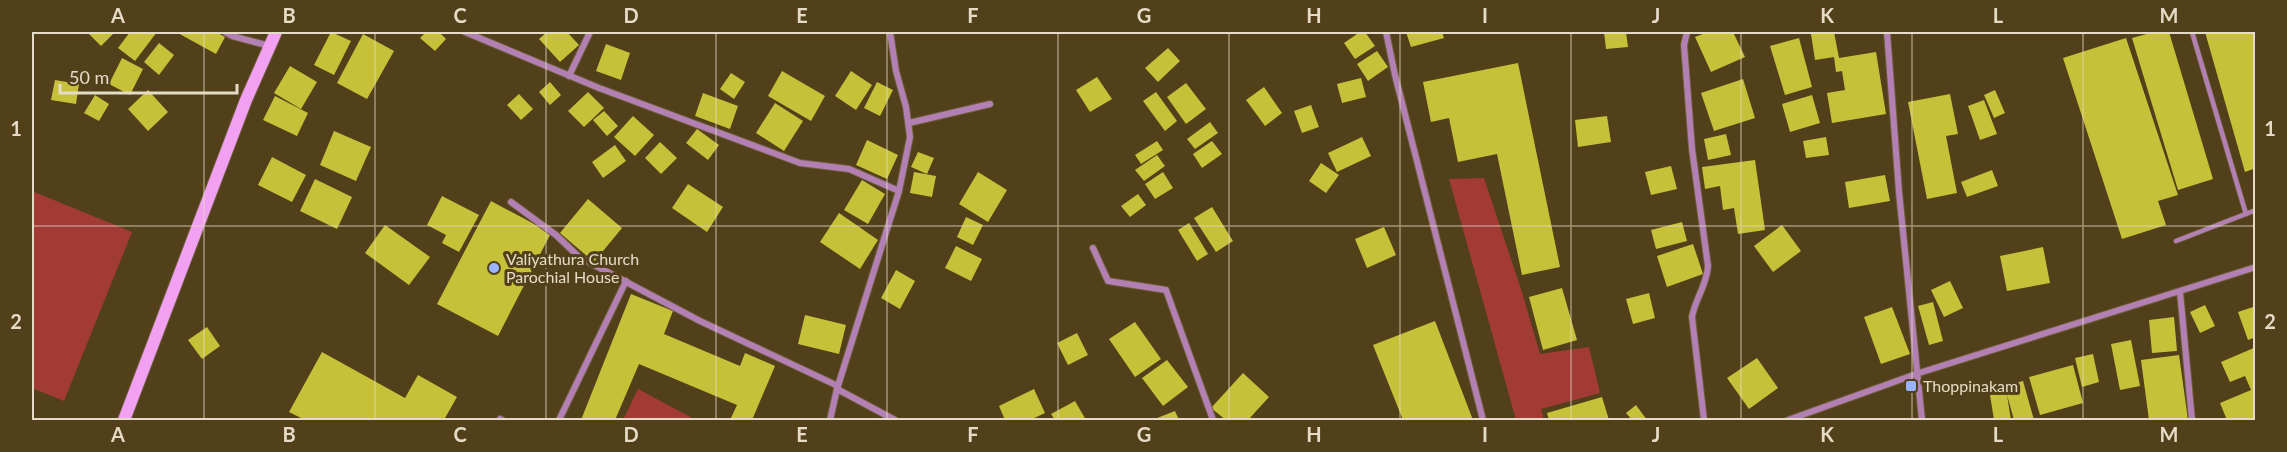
<svg xmlns="http://www.w3.org/2000/svg" width="2287" height="452" viewBox="0 0 2287 452" font-family="Lato,sans-serif">
<rect width="100%" height="100%" fill="#514019"/>
<g fill="#a23b35">
<polygon points="1484,178 1522,292 1540,354 1589,347 1600,393 1541,409 1544,420 1516,420 1449,179"/>
<polygon points="32,191 132,232 64,401 32,388"/>
<polygon points="638,389 696,420 623,420"/>
</g>
<g fill="#c7c13a">
<polygon points="87,32 115,32 101,46"/>
<polygon points="130,32 157,32 135,61 118,48"/>
<polygon points="176,32 216,32 225,37 216,54"/>
<polygon points="331,32 351,41 334,75 314,65"/>
<polygon points="426,32 439,32 446,39 435,51 420,38"/>
<polygon points="547,32 567,32 579,45 560,62 539,39"/>
<polygon points="1360,32 1365,32 1375,46 1355,59 1344,43"/>
<polygon points="1406,32 1442,32 1444,38 1411,47"/>
<polygon points="1604,32 1626,32 1628,47 1606,49"/>
<polygon points="1708,32 1733,32 1745,57 1711,72 1695,37"/>
<polygon points="1834,32 1839,58 1876,52 1886,114 1832,123 1827,93 1845,90 1842,71 1836,72 1834,57 1815,60 1811,34"/>
<polygon points="2154,32 2169,32 2213,179 2178,190 2132,38"/>
<polygon points="2205,32 2256,32 2256,168 2245,172"/>
<polygon points="363,34 394,51 367,99 337,83"/>
<polygon points="1799,38 1812,87 1785,95 1770,46"/>
<polygon points="2126,38 2178,195 2158,201 2166,225 2122,239 2063,58"/>
<polygon points="159,43 174,55 159,75 144,62"/>
<polygon points="606,44 630,53 621,80 596,71"/>
<polygon points="1168,48 1180,61 1158,82 1145,68"/>
<polygon points="1377,51 1388,67 1368,81 1357,64"/>
<polygon points="122,58 143,69 130,95 109,84"/>
<polygon points="1518,63 1560,267 1522,275 1497,154 1458,162 1449,118 1431,122 1423,82"/>
<polygon points="290,66 317,82 301,109 274,93"/>
<polygon points="782,71 825,96 811,121 768,96"/>
<polygon points="851,71 872,85 856,110 835,96"/>
<polygon points="731,73 745,82 734,99 720,89"/>
<polygon points="1097,77 1112,99 1090,112 1076,90"/>
<polygon points="1361,78 1366,97 1342,103 1337,84"/>
<polygon points="1743,79 1755,118 1714,131 1701,93"/>
<polygon points="55,80 79,84 76,104 51,100"/>
<polygon points="550,82 561,95 550,105 539,92"/>
<polygon points="877,82 893,90 880,116 864,108"/>
<polygon points="1186,83 1206,109 1186,124 1167,97"/>
<polygon points="1264,87 1282,113 1265,126 1246,100"/>
<polygon points="148,90 168,112 148,131 128,109"/>
<polygon points="1995,90 2005,113 1994,118 1984,95"/>
<polygon points="588,92 604,108 584,127 568,111"/>
<polygon points="1156,92 1177,121 1165,131 1143,101"/>
<polygon points="703,93 738,106 730,129 695,116"/>
<polygon points="519,94 533,109 521,120 507,105"/>
<polygon points="1950,94 1958,134 1946,136 1957,193 1927,199 1908,102"/>
<polygon points="95,95 109,104 99,121 84,113"/>
<polygon points="1812,95 1820,123 1790,132 1782,104"/>
<polygon points="275,96 308,113 297,136 263,120"/>
<polygon points="1984,100 1997,134 1980,140 1968,106"/>
<polygon points="775,103 803,121 784,151 756,133"/>
<polygon points="1311,105 1319,127 1302,133 1294,111"/>
<polygon points="604,111 618,126 607,136 593,120"/>
<polygon points="633,116 654,135 635,156 614,137"/>
<polygon points="1607,116 1611,142 1578,147 1575,120"/>
<polygon points="1210,122 1218,133 1195,149 1187,139"/>
<polygon points="697,129 719,145 708,160 686,143"/>
<polygon points="334,131 371,147 356,181 320,165"/>
<polygon points="1726,134 1731,155 1708,160 1704,139"/>
<polygon points="1362,137 1371,156 1337,172 1328,153"/>
<polygon points="1826,137 1829,155 1806,158 1803,141"/>
<polygon points="867,140 898,155 887,179 856,165"/>
<polygon points="1157,141 1163,150 1141,164 1135,155"/>
<polygon points="1212,141 1222,154 1202,168 1193,154"/>
<polygon points="660,142 677,158 661,174 645,158"/>
<polygon points="615,145 626,161 603,178 592,162"/>
<polygon points="918,152 934,158 927,174 911,167"/>
<polygon points="1157,155 1165,166 1144,181 1135,170"/>
<polygon points="272,157 306,175 292,202 258,185"/>
<polygon points="1755,160 1765,230 1738,234 1734,208 1723,210 1720,186 1705,189 1702,167"/>
<polygon points="1321,163 1339,175 1326,193 1309,181"/>
<polygon points="1671,166 1677,189 1651,195 1645,172"/>
<polygon points="1992,170 1998,186 1967,197 1961,182"/>
<polygon points="914,172 936,176 932,197 910,193"/>
<polygon points="978,172 1007,190 988,222 959,204"/>
<polygon points="1163,172 1173,188 1155,199 1145,184"/>
<polygon points="1885,175 1890,201 1849,208 1845,182"/>
<polygon points="315,179 352,197 337,229 300,211"/>
<polygon points="862,180 885,194 868,224 844,210"/>
<polygon points="688,184 723,207 707,232 672,208"/>
<polygon points="1138,194 1146,205 1130,217 1121,206"/>
<polygon points="442,196 479,215 459,252 442,243 446,235 427,225"/>
<polygon points="588,199 622,228 594,262 560,233"/>
<polygon points="491,201 551,233 498,336 437,304"/>
<polygon points="1212,207 1233,241 1216,252 1194,218"/>
<polygon points="839,213 878,240 860,269 820,242"/>
<polygon points="966,217 983,225 973,245 957,237"/>
<polygon points="1682,222 1687,241 1656,249 1651,230"/>
<polygon points="1189,223 1208,254 1197,261 1178,230"/>
<polygon points="385,225 430,257 409,285 365,253"/>
<polygon points="1782,225 1801,251 1773,272 1754,246"/>
<polygon points="1384,227 1396,255 1367,268 1355,239"/>
<polygon points="1693,244 1703,274 1667,287 1657,256"/>
<polygon points="956,246 982,259 971,281 945,268"/>
<polygon points="2043,247 2050,283 2007,291 2000,256"/>
<polygon points="896,270 915,281 900,309 881,298"/>
<polygon points="1950,281 1963,308 1944,317 1931,290"/>
<polygon points="1562,288 1577,340 1543,350 1529,297"/>
<polygon points="1649,293 1655,318 1633,324 1626,299"/>
<polygon points="631,294 673,311 664,334 740,366 745,353 775,366 752,420 730,420 737,405 639,364 615,420 581,420"/>
<polygon points="1933,302 1943,341 1929,345 1918,306"/>
<polygon points="2205,305 2215,326 2200,333 2190,312"/>
<polygon points="2256,306 2256,337 2248,340 2238,312"/>
<polygon points="1892,307 1910,354 1881,364 1864,317"/>
<polygon points="805,315 846,325 839,354 798,344"/>
<polygon points="2174,317 2177,351 2152,353 2149,320"/>
<polygon points="1435,321 1473,420 1403,420 1373,345"/>
<polygon points="1135,322 1161,359 1135,377 1109,339"/>
<polygon points="207,327 220,346 202,359 188,340"/>
<polygon points="1077,333 1088,355 1068,365 1057,343"/>
<polygon points="2131,340 2140,386 2120,390 2111,344"/>
<polygon points="2256,347 2256,420 2227,420 2220,403 2251,390 2245,376 2230,382 2221,362"/>
<polygon points="322,352 405,398 418,375 457,397 445,418 449,420 305,420 289,412"/>
<polygon points="2093,354 2099,382 2082,387 2075,358"/>
<polygon points="2179,355 2188,420 2149,420 2141,360"/>
<polygon points="1757,358 1778,388 1749,409 1727,378"/>
<polygon points="1167,360 1188,387 1163,406 1142,378"/>
<polygon points="2073,365 2083,403 2040,415 2029,377"/>
<polygon points="1243,373 1269,397 1248,420 1226,420 1211,408"/>
<polygon points="2023,381 2034,420 2014,420 2007,395 2011,420 1994,420 1990,395 2006,393 2004,386"/>
<polygon points="1034,389 1045,413 1030,420 1005,420 999,406"/>
<polygon points="1602,397 1609,420 1549,420 1547,413"/>
<polygon points="1075,401 1086,420 1055,420 1051,414"/>
<polygon points="1636,405 1647,420 1632,420 1626,413"/>
<polygon points="1175,411 1179,420 1152,420"/>
</g>
<g fill="none" stroke-linecap="round" stroke-linejoin="round">
<defs>
<g id="service">
<polyline points="2192,32 2246,214"/>
<polyline points="2176,241 2256,210"/>
</g>
<g id="minor">
<polyline points="225,32 232,36 270,46"/>
<polyline points="465,32 599,88 800,163 849,169 899,191"/>
<polyline points="1386,32 1395,75 1483,420"/>
<path d="M 1687,32 L 1684,45 L 1692,149 L 1708,266 C 1707,285 1695,299 1692,317 L 1704,420"/>
<polyline points="1887,32 1899,192 1922,420"/>
<polyline points="569,76 590,32"/>
<polyline points="909,123 990,104"/>
<polyline points="511,202 556,235 579,257 700,321 838,386"/>
<polyline points="1093,248 1108,281 1166,290 1213,420"/>
<polyline points="2180,292 2192,420"/>
<polyline points="837,389 895,420"/>
<polyline points="500,419 502,420"/>
<polyline points="559,420 626,281"/>
<polyline points="830,420 837,389 899,191 910,137 906,107 896,71 890,32"/>
<polyline points="1788,420 1919,373 2256,267"/>
</g>
<polyline id="secondary" points="124,420 246,100 276,32"/>
</defs>
<use href="#service" stroke="#6c5c38" stroke-width="6"/>
<use href="#minor" stroke="#6c5c38" stroke-width="8"/>
<use href="#secondary" stroke="#6c5c38" stroke-width="14"/>
<use href="#service" stroke="#b380b3" stroke-width="4.5"/>
<use href="#minor" stroke="#b380b3" stroke-width="6"/>
<use href="#secondary" stroke="#f2a0f2" stroke-width="12"/>
</g>
<path fill="none" stroke="#e5dbc6" stroke-width="1.5" stroke-opacity="0.55" d="M 204,32 L 204,420M 375,32 L 375,420M 546,32 L 546,420M 716,32 L 716,420M 887,32 L 887,420M 1058,32 L 1058,420M 1229,32 L 1229,420M 1400,32 L 1400,420M 1571,32 L 1571,420M 1741,32 L 1741,420M 1912,32 L 1912,420M 2083,32 L 2083,420M 32,226 L 2256,226"/>
<g fill="#98b5fd" stroke="#514019" stroke-width="2">
<circle cx="494" cy="268" r="6"/>
<rect x="1905" y="380" width="12" height="12" rx="3"/>
</g>
<g text-anchor="middle" stroke-width="6" stroke-linejoin="round" paint-order="stroke">
<g font-size="16" fill="#e5dbc6" stroke="#514019" text-anchor="start">
<text x="506" y="265">Valiyathura Church<tspan x="506" dy="18">Parochial House</tspan></text>
<text x="1923" y="392">Thoppinakam</text>
</g>
</g>
<rect width="2287" height="452" fill="none" stroke="#514019" stroke-width="66"/>
<path d="M60 84v9h177v-9" fill="none" stroke="#e5dbc6" stroke-width="3"/>
<text x="69" y="84" font-size="18" fill="#e5dbc6" stroke="#514019" stroke-width="4.5" paint-order="stroke">50 m</text>
<rect x="33" y="33" width="2221" height="386" fill="none" stroke="#e5dbc6" stroke-width="2"/>
<g font-size="20" text-anchor="middle" font-weight="bold" fill="#e5dbc6">
<text x="118" y="23">A</text>
<text x="289" y="23">B</text>
<text x="460" y="23">C</text>
<text x="631" y="23">D</text>
<text x="802" y="23">E</text>
<text x="973" y="23">F</text>
<text x="1144" y="23">G</text>
<text x="1314" y="23">H</text>
<text x="1485" y="23">I</text>
<text x="1656" y="23">J</text>
<text x="1827" y="23">K</text>
<text x="1998" y="23">L</text>
<text x="2169" y="23">M</text>
<text x="16" y="136">1</text>
<text x="2270" y="136">1</text>
<text x="16" y="329">2</text>
<text x="2270" y="329">2</text>
<text x="118" y="442">A</text>
<text x="289" y="442">B</text>
<text x="460" y="442">C</text>
<text x="631" y="442">D</text>
<text x="802" y="442">E</text>
<text x="973" y="442">F</text>
<text x="1144" y="442">G</text>
<text x="1314" y="442">H</text>
<text x="1485" y="442">I</text>
<text x="1656" y="442">J</text>
<text x="1827" y="442">K</text>
<text x="1998" y="442">L</text>
<text x="2169" y="442">M</text>
</g>
</svg>
